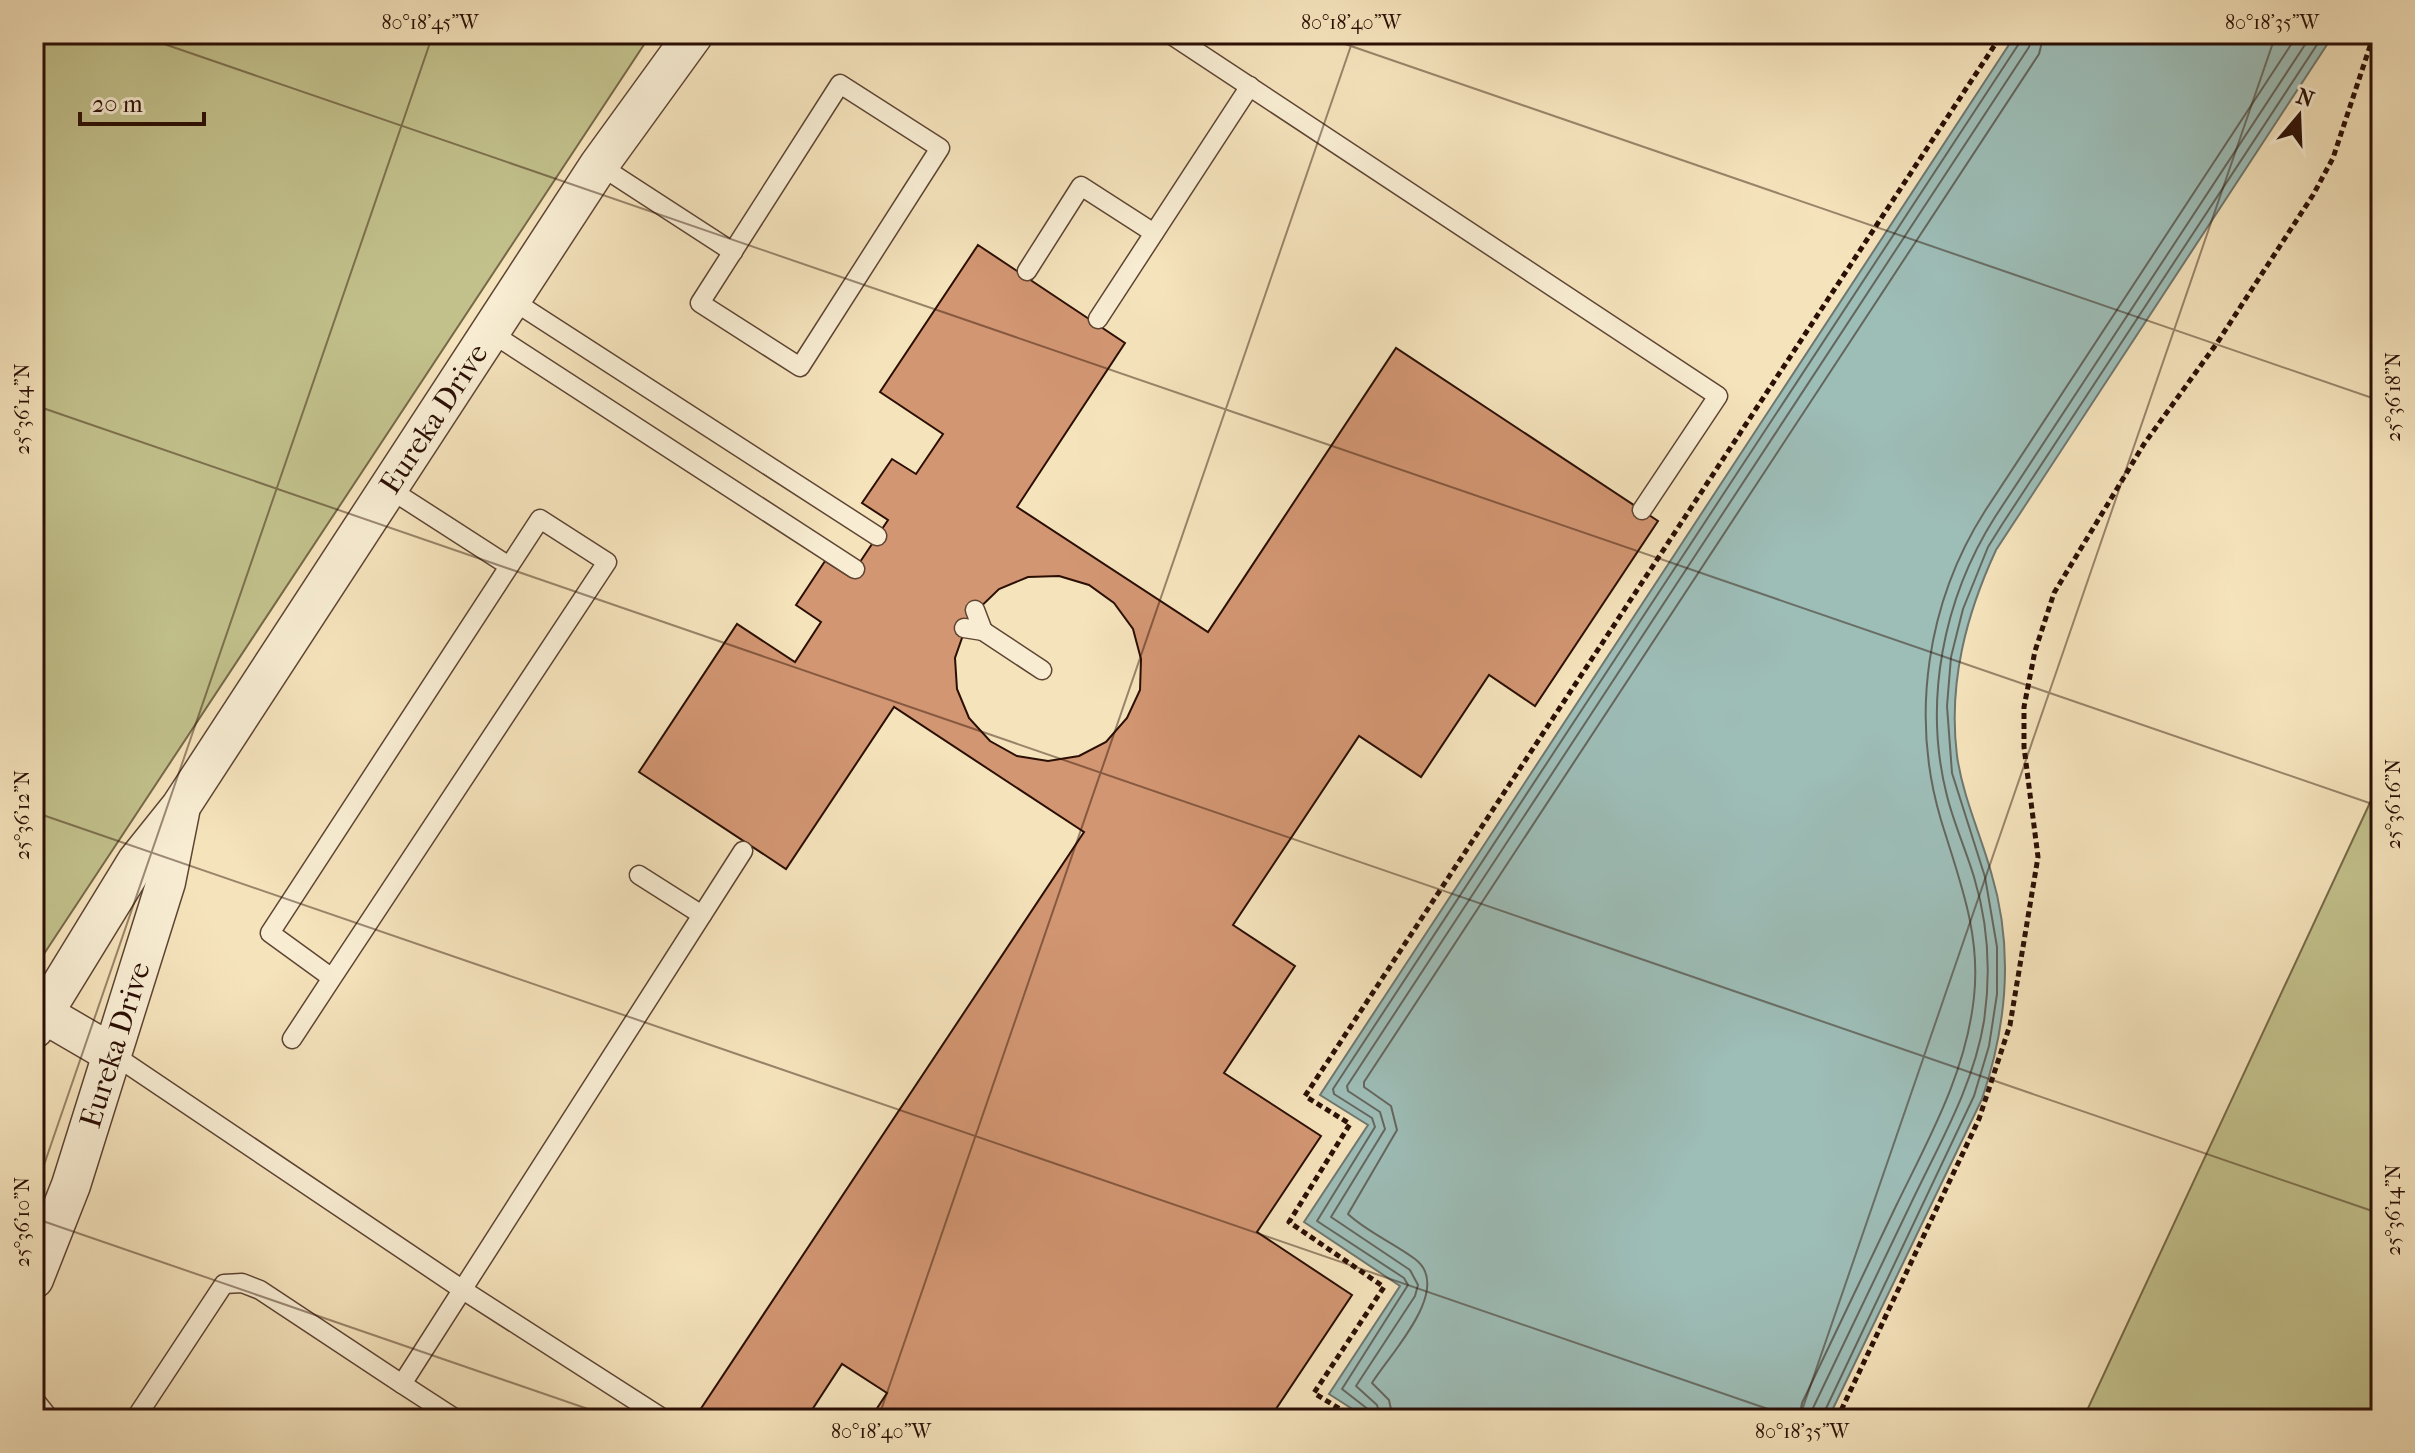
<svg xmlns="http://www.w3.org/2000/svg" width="2415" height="1453" viewBox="0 0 2415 1453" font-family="'IM FELL French Canon',serif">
<rect width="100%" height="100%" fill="#f5e3bc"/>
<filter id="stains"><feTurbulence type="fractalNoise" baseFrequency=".0025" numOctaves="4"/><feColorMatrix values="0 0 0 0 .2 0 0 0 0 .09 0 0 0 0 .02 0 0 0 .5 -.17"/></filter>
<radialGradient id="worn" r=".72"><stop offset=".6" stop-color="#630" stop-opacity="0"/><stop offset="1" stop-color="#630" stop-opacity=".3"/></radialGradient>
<g fill="#c2c18c" stroke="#766848" stroke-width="2">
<polygon points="34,34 651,34 34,969"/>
<polygon points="2381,779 2381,1419 2083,1419"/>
</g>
<path fill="#9dbdb7" stroke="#6f7770" stroke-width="2" d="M 2016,34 L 2334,34 L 1996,550 C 1966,615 1948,683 1957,756 C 1963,797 1980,833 1991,872 C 2014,948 2007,1025 1982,1099 L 1828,1419 L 1368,1419 L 1329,1394 L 1400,1286 L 1304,1222 L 1368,1125 L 1320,1095 Z"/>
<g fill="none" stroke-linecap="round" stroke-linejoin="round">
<g stroke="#64665e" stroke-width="2">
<polyline points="1371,1419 1369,1410 1342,1389 1408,1285 1404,1278 1317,1221 1375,1127 1372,1118 1334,1094 1333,1089 2020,42 2022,34"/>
<polyline points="1381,1419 1377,1405 1356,1386 1415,1296 1418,1285 1410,1270 1331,1217 1385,1129 1380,1112 1348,1091 1347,1086 2029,47 2032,34"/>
<path d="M 1393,1419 L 1389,1400 L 1372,1383 C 1390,1354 1454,1288 1415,1259 C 1394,1243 1367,1232 1348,1214 L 1397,1130 L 1391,1106 L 1364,1087 L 1364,1082 L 2039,54 L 2044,34"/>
<path d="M 1799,1419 L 1802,1403 C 1833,1337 1865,1272 1896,1206 C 1929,1138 1966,1073 1974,997 C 1981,933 1959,879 1941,820 C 1910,716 1927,602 1985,511 L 2298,34"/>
<path d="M 1811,1419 L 1813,1408 C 1847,1337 1881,1266 1915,1195 C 1942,1139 1974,1083 1984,1021 C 1991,973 1988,923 1974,877 C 1966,850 1954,824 1947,796 C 1923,702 1943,599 1995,517 L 2312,34"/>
<polyline points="1821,1419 1974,1096 1989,1046 1997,994 1997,947 1985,877 1952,773 1947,706 1951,657 1963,609 1988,547 2003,523 2324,34"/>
</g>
</g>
<path fill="#d29672" stroke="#2b0f05" stroke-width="2" fill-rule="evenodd" d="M 978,245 L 1125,343 L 1017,507 L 1208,632 L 1396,348 L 1658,521 L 1535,706 L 1489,675 L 1421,777 L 1359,736 L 1233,925 L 1295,966 L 1224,1073 L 1321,1136 L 1257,1232 L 1352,1295 L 1272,1415 L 1279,1419 L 870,1419 L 887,1393 L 842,1364 L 806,1419 L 694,1419 L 1084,832 L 894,707 L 786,869 L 639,772 L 737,624 L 795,662 L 821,622 L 796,605 L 825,561 L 850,577 L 888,520 L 862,503 L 892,459 L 916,474 L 943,434 L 880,392 ZM 1059,576 L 1089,585 L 1114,603 L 1133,629 L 1141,659 L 1140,690 L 1127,718 L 1106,742 L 1079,756 L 1048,761 L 1017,756 L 990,741 L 969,718 L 957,689 L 955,658 L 969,618 L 999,589 L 1028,577 Z"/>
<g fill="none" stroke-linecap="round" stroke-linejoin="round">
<defs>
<g id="service">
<polyline points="1170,34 1718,396 1642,510"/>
<polygon points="840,84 940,148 800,367 700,303"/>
<polyline points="599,165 733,252"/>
<polyline points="1027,271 1081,186 1154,233"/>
<polyline points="512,300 877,536"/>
<polyline points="1098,319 1250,86"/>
<polyline points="490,332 855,569"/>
<polyline points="388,488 509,566"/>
<polyline points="964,628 983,631 975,610"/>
<polyline points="983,631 1042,670"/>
<polyline points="639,875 702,915"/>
<polyline points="292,1039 332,978 607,562 540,519 270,933 332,978"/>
<polyline points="111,1053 463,1290 664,1419"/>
<polyline points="402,1384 456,1419"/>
<polyline points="34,1399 50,1419"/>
<polyline points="135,1419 224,1284 242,1283 260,1290 402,1384 743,851"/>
</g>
<g id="minor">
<polyline points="44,1014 111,1053"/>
<path id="s1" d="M 34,1029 L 137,861 L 181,806 L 599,165 L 694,34"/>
<path id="s2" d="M 34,1279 L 71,1185 L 166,882 L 180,812"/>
</g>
</defs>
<use href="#service" stroke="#5e4433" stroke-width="21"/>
<use href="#minor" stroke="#5e4433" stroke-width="41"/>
<g stroke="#2b0f05" stroke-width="5" stroke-dasharray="6 4" stroke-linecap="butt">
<polyline points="1356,1419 1314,1393 1384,1287 1289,1222 1350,1124 1305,1096 2002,34"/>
<polyline points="1837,1419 1979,1119 2010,1025 2038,857 2024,747 2024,707 2035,651 2054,593 2144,444 2217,343 2313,195 2333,158 2374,34"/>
</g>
<use href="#service" stroke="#f8edd3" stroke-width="18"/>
<use href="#minor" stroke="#f8edd3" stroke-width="38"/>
</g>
<path fill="none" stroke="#2b0f05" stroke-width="2" stroke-opacity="0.45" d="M 135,34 L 2381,807M 1316,34 L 2381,401M 34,405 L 2381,1214M 34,812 L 1797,1419M 34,1194 L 433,34M 34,1218 L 617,1419M 878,1419 L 1355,34M 1799,1419 L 2276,34"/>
<g text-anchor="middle" stroke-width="7" stroke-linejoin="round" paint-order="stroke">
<g font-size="30" fill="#2b0f05" stroke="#f8edd3">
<text dy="10" stroke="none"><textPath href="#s1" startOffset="730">Eureka Drive</textPath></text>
<text dy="10" stroke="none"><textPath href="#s2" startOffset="248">Eureka Drive</textPath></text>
</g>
</g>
<rect width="2415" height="1453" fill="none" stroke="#f5e3bc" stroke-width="88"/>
<g transform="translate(2299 116) rotate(19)" stroke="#f8edd3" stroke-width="6" paint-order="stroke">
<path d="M0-6L14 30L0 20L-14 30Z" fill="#2b0f05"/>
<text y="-12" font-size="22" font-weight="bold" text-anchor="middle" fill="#2b0f05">N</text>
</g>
<path d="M80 112v12h124v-12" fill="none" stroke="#2b0f05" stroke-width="4"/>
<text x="92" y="112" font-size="24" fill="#2b0f05" stroke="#f8edd3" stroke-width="6" paint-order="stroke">20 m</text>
<rect x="44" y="44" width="2327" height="1365" fill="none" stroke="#2b0f05" stroke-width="3"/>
<g font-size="20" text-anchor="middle" fill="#2b0f05">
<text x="430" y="29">80°18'45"W</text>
<text x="1351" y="29">80°18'40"W</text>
<text x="2272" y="29">80°18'35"W</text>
<text transform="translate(2393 397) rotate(-90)" y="7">25°36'18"N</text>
<text transform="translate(22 409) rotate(-90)" y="7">25°36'14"N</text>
<text transform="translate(2393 804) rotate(-90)" y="7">25°36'16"N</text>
<text transform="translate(22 815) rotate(-90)" y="7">25°36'12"N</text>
<text transform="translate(2393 1210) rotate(-90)" y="7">25°36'14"N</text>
<text transform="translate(22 1222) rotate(-90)" y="7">25°36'10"N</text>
<text x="881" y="1438">80°18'40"W</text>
<text x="1802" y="1438">80°18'35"W</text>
</g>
<rect width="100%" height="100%" filter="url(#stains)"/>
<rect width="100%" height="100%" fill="url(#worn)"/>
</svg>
